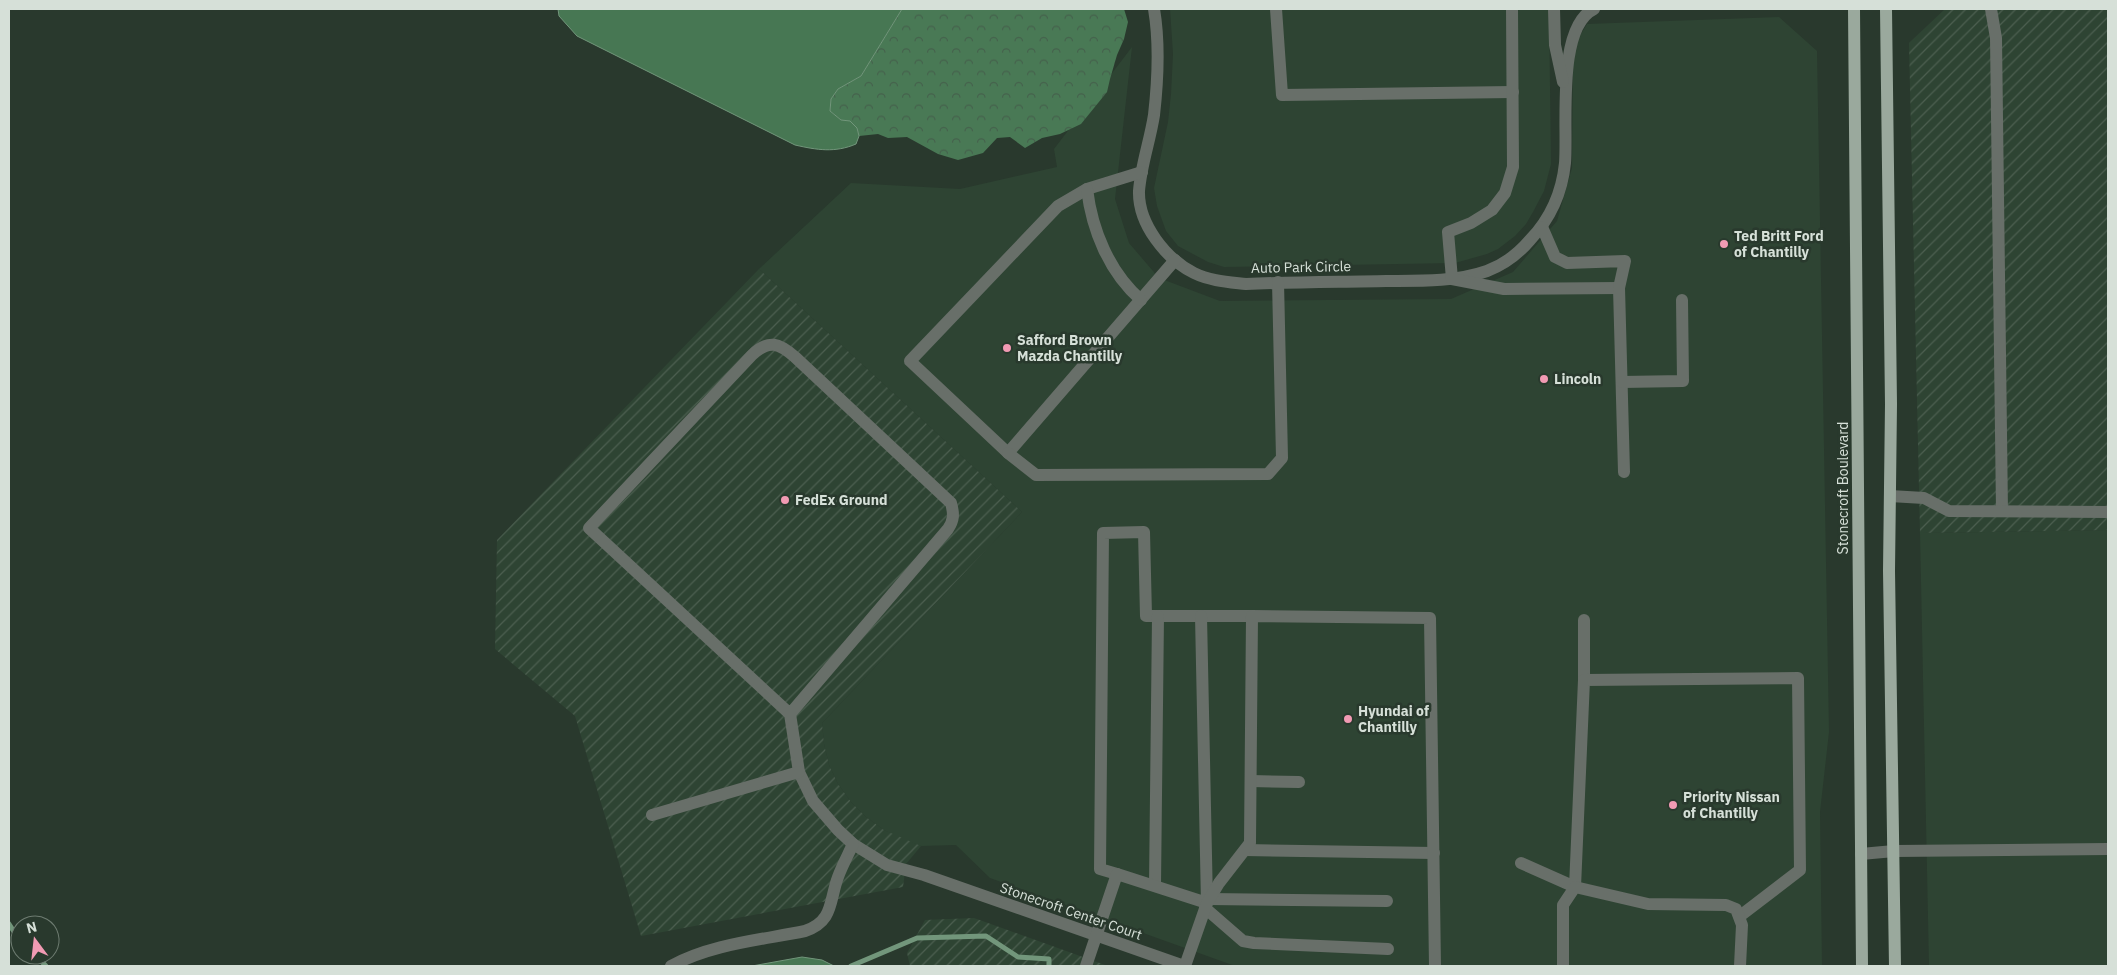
<svg xmlns="http://www.w3.org/2000/svg" width="2117" height="975" viewBox="0 0 2117 975" font-family="'IBM Plex Sans',sans-serif">
<defs>
<pattern id="industrial-furrows" width="10" height="10" patternUnits="userSpaceOnUse" patternTransform="scale(1.25)"><rect width="10" height="10" fill="#2e4433"/><path d="M-1 1l2-2M0 10L10 0M9 11l2-2" fill="none" stroke="#4c5f50"/></pattern>
<pattern id="forest-crowns" width="20" height="18" patternUnits="userSpaceOnUse" patternTransform="scale(1.25)"><rect width="20" height="18" fill="#497955"/><path d="M2 6a3 3 0 1 1 6 0M12 15a3 3 0 1 1 6 0" fill="none" stroke="#45614c"/></pattern>
</defs>
<rect width="100%" height="100%" fill="#29392d"/>
<g fill="#2e4433">
<polygon points="1170,9 1549,9 1551,164 1544,191 1533,212 1526,224 1515,236 1498,249 1487,254 1455,263 1224,267 1208,262 1178,246 1166,231 1157,206 1154,188 1168,122 1171,94 1173,54"/>
<polygon points="1779,17 1817,51 1829,732 1820,812 1822,966 1235,966 990,878 956,845 921,846 902,839 884,830 866,817 851,802 838,784 829,765 824,744 822,723 1022,512 759,269 851,183 960,189 1057,167 1054,149 1132,47 1115,199 1129,243 1159,278 1220,301 1451,299 1513,272 1557,221 1572,168 1573,47 1587,24"/>
<polygon points="2108,530 2108,966 1929,966 1920,533"/>
</g>
<g fill="url(#industrial-furrows)">
<polygon points="1945,9 2108,9 2108,530 1920,533 1909,43"/>
<polygon points="759,269 1022,512 822,723 824,744 829,765 838,784 851,802 866,817 884,830 921,846 906,864 903,887 641,936 575,716 495,649 497,540"/>
<polygon points="974,918 1108,966 910,966 907,953 925,920"/>
</g>
<polygon fill="url(#forest-crowns)" points="902,9 1124,9 1128,22 1124,39 1117,55 1110,79 1107,92 1081,124 1060,134 1042,138 1025,148 1010,137 997,138 983,153 958,160 938,154 907,137 888,138 878,134 859,136 857,128 841,120 830,111 831,99 838,89 861,76"/>
<g fill="#477753" stroke="#72967b">
<path d="M 558,9 L 902,9 L 861,76 L 838,89 L 831,99 L 830,111 L 841,120 L 850,121 L 857,128 L 859,136 L 856,144 C 835,153 817,150 795,145 L 577,36 L 559,16 Z"/>
<polygon points="802,957 822,960 834,966 752,966"/>
</g>
<g fill="none" stroke-linecap="round" stroke-linejoin="round">
<g stroke="#72967b" stroke-width="5">
<polyline points="9,924 20,941"/>
<polyline points="35,955 46,966"/>
<polyline points="851,966 917,938 986,936 1018,957 1049,959 1049,966"/>
</g>
<g stroke="#686f69" stroke-width="12">
<path d="M 1154,9 C 1160,44 1158,80 1154,115 C 1150,141 1141,165 1139,191 C 1138,224 1166,259 1194,273 C 1210,281 1229,282 1246,284 C 1293,282 1340,282 1386,281 C 1419,281 1456,282 1487,271 C 1503,265 1519,253 1530,240 C 1551,218 1562,193 1565,163 C 1568,127 1556,27 1594,9"/>
<polyline points="1276,9 1282,95 1513,92"/>
<polyline points="1512,9 1513,167 1505,193 1492,210 1471,223 1448,232 1452,279 1504,289 1619,288"/>
<polyline points="1554,9 1555,45 1563,82"/>
<polyline points="1991,9 1996,38 2002,511"/>
<polyline points="1142,172 1087,189 1058,206 910,361 1008,453 1175,260"/>
<path d="M 1087,189 C 1092,230 1109,272 1141,300"/>
<polyline points="1542,227 1555,257 1567,263 1625,261 1619,288 1624,472"/>
<polyline points="1622,382 1683,381 1682,300"/>
<polyline points="1008,453 1036,475 1268,474 1282,458 1278,282"/>
<polyline points="1890,496 1924,498 1949,511 2108,512"/>
<polyline points="1584,620 1584,680"/>
<path d="M 790,714 L 948,529 C 954,520 954,514 951,503 L 795,357 C 779,343 769,339 752,355 L 589,528 L 790,714 L 799,772 L 813,801 L 838,830 L 853,844 L 887,865 L 924,875 L 1184,966"/>
<polyline points="1251,781 1299,782"/>
<polyline points="652,815 799,772"/>
<polyline points="1245,850 1434,853"/>
<polyline points="1861,854 1894,851 2108,849"/>
<polyline points="1521,863 1575,887 1584,680 1798,678 1800,870 1740,916"/>
<polyline points="1117,874 1100,869 1103,533 1144,532 1146,616 1252,616"/>
<polyline points="1155,885 1158,616"/>
<polyline points="1209,899 1387,901"/>
<polyline points="1205,908 1243,941 1254,943 1388,949"/>
<path d="M 671,966 C 711,944 761,940 805,931 C 834,921 829,901 838,877 C 842,866 848,855 853,844"/>
<polyline points="1086,966 1117,874 1207,903 1201,616"/>
<polyline points="1185,966 1207,903 1219,883 1250,843 1252,616 1430,618 1435,966"/>
<polyline points="1563,966 1563,905 1575,887 1648,904 1726,905 1736,909 1742,925 1740,966"/>
</g>
<g stroke="#9aa99d" stroke-width="12">
<polyline points="1854,9 1862,966"/>
<polyline points="1886,9 1891,404 1889,571 1895,966"/>
</g>
</g>
<g fill="#f19ab3" stroke="#29392d" stroke-width="2">
<circle cx="1724" cy="244" r="5"/>
<circle cx="1007" cy="348" r="5"/>
<circle cx="1544" cy="379" r="5"/>
<circle cx="785" cy="500" r="5"/>
<circle cx="1348" cy="719" r="5"/>
<circle cx="1673" cy="805" r="5"/>
</g>
<g text-anchor="middle" stroke-width="5" stroke-linejoin="round" paint-order="stroke">
<g font-size="14" font-weight="bold" fill="#d6e0d8" stroke="#29392d" text-anchor="start">
<text x="1734" y="241">Ted Britt Ford<tspan x="1734" dy="16">of Chantilly</tspan></text>
<text x="1017" y="345">Safford Brown<tspan x="1017" dy="16">Mazda Chantilly</tspan></text>
<text x="1554" y="384">Lincoln</text>
<text x="795" y="505">FedEx Ground</text>
<text x="1358" y="716">Hyundai of<tspan x="1358" dy="16">Chantilly</tspan></text>
<text x="1683" y="802">Priority Nissan<tspan x="1683" dy="16">of Chantilly</tspan></text>
</g>
<g font-size="14" fill="#d6e0d8" stroke="#29392d">
<text transform="translate(1301 267) rotate(-1)" y="5">Auto Park Circle</text>
<text transform="translate(1843 488) rotate(-90)" y="5">Stonecroft Boulevard</text>
<text transform="translate(1071 911) rotate(19)" y="5">Stonecroft Center Court</text>
</g>
</g>
<rect width="2117" height="975" fill="none" stroke="#d6e0d8" stroke-width="20"/>
<g transform="translate(35 940) rotate(345)"><circle r="24" fill="#29392d" stroke="#6e7c71"/>
<path d="M0-4L9 19L0 12L-9 19Z" fill="#f19ab3"/>
<text y="-8" font-size="14" font-weight="bold" text-anchor="middle" fill="#d6e0d8">N</text>
</g>
</svg>
